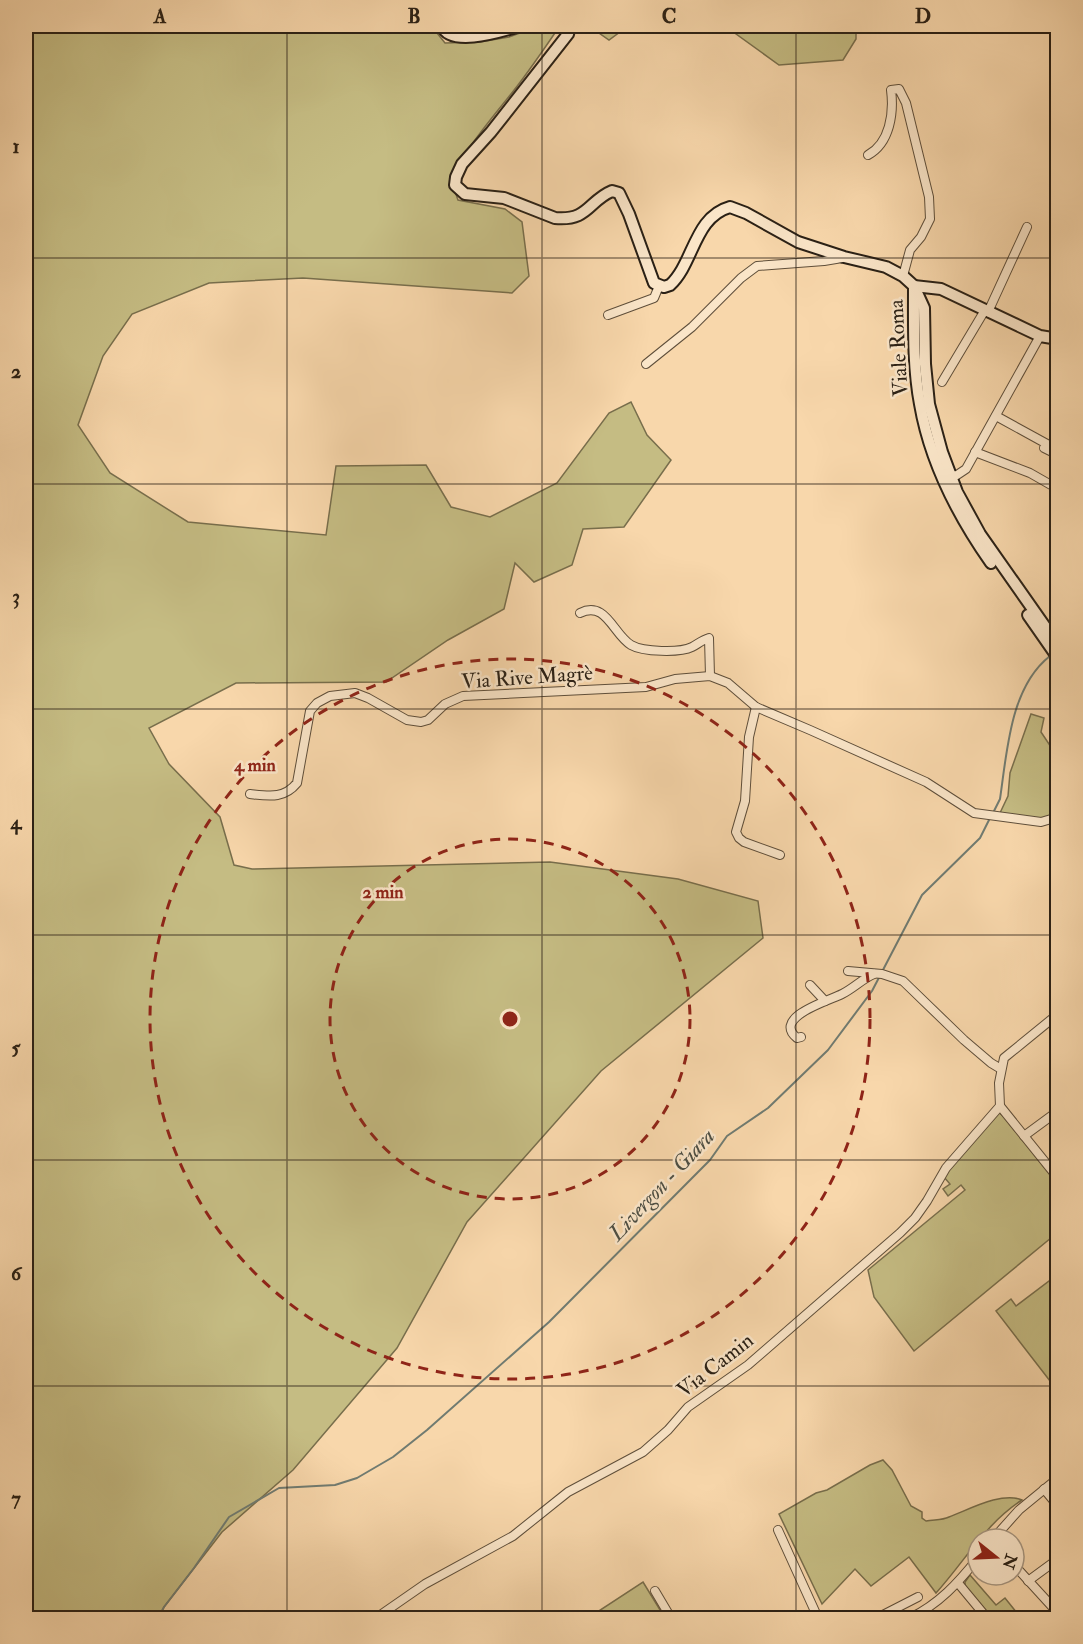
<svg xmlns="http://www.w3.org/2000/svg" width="1083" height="1644" viewBox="0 0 1083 1644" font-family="'IM FELL Double Pica',serif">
<rect width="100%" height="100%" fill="#f8d7ab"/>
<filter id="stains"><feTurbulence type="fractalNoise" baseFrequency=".00333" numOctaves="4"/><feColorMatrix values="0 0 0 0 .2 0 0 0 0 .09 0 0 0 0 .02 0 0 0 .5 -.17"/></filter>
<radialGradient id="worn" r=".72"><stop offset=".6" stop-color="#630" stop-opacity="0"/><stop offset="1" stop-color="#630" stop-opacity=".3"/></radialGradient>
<g fill="#c5bc83" stroke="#786e4c" stroke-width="1.5">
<path d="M 26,26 L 438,26 L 437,33 L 445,43 L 480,42 L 509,37 L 539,26 L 557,26 L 559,27 C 542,52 526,76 507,99 C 486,125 466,149 451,180 L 458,200 L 505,209 L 522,222 L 529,276 L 512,293 L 303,278 L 209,283 L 132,314 L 103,356 L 78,425 L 110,473 L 188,522 L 326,535 L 336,466 L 426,465 L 451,507 L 490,517 L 557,483 L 609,413 L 631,402 L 647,435 L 671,460 L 624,527 L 583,529 L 572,565 L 534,582 L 515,563 L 504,609 L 448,640 L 386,682 L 236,683 L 149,728 L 169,764 L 220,817 L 234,865 L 252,869 L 550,862 L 678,879 L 758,901 L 763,938 L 601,1071 L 467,1222 L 397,1348 L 293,1470 L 222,1532 L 164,1607 L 159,1618 L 26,1618 Z"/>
<polygon points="589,26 628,26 609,40"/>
<polygon points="725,26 856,26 856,39 843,60 779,65"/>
<polygon points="1031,714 1044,718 1041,732 1057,756 1057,815 1041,819 999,815 1008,796 1010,773"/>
<polygon points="997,1111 1003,1116 1057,1183 1057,1233 914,1351 874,1297 868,1270 965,1190 961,1185 948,1196 943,1189 950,1184 944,1177 945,1174"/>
<polygon points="1057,1275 1057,1390 996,1311 1011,1299 1016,1306"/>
<path d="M 883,1460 L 892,1470 L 911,1506 L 922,1512 L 922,1518 L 926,1521 C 933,1519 941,1521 949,1517 C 968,1510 1002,1491 1022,1500 C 985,1524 965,1561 936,1593 L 909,1557 L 871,1586 L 855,1569 L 822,1604 L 779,1514 L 816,1493 L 827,1490 L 870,1465 Z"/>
<polygon points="970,1575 996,1605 1005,1598 1021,1618 1015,1618 1012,1616 1005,1618 1000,1614 998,1618 991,1618 965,1587 965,1582"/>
<polygon points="643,1582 665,1618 588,1618"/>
</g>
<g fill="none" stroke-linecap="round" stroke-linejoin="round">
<g stroke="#707b71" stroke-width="2">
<polyline points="1058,138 1052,156 1058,201"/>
<path d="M 993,813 L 1000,799 C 1007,752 1010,687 1050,656"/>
<polyline points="158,1618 164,1607 194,1568 229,1517 279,1488 335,1485 357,1478 393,1457 427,1430 549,1322 710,1160 727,1136 768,1108 828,1050 872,991 922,895 980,838 990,818"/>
</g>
<defs>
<g id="street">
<path d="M 868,155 C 890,143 894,113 891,90 L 899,89 L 906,103 L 929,197 L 930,219 L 921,237 L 910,250 L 903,276"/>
<polyline points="988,312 1027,227"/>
<polyline points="608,315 654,298 659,286"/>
<polyline points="646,364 692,327 741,278 757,266 824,261 842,258"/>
<polyline points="942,382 985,310"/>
<polyline points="996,416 1047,444 1044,448 1058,455"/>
<polyline points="975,452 1030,473 1058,489"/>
<polyline points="951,476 957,475 966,469 1040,336"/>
<path d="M 580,613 C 606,600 613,634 631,645 C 643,652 680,653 692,647 C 698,644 702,640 709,638 L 710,676"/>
<polyline points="756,707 749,737 745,801 736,832 739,838 744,842 780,855"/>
<path d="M 250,794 C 269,796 284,799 297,783 L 310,711 L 317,703 L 330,696 L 355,693 L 368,698 L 407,720 L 421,722 L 428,720 L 445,704 L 463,696 L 646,687 L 675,679 L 710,676 L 728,683 L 756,707 L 810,730 L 926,782 L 974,813 L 1041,822 L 1058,817"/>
<polyline points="848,971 882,974 903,981 964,1040 991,1063 1001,1069"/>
<polyline points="810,985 825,1001"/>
<path d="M 801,1037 L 797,1038 C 771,1017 831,1000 842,994 C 854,988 862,979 874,974"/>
<polyline points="1000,1106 1058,1178"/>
<polyline points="1024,1136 1058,1111"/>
<polyline points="1044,1489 1058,1506"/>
<polyline points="778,1530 818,1618"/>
<polyline points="993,1539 1019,1510 1058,1478"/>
<polyline points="1014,1565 1058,1613"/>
<polyline points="1028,1581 1058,1559"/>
<polyline points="958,1583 987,1618"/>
<polyline points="655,1591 671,1618"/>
<polyline points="376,1618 425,1584 513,1536 568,1492 643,1452 668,1430 688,1407 748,1365 900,1233 915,1218 927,1201 946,1168 1000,1106 999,1083 1004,1058 1058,1014"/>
<polyline points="877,1618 918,1597"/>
<path d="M 910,1618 C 939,1604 958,1583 978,1558"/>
</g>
<g id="secondary">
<path d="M 442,26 C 451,48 502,31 520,26"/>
<path d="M 570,26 L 568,34 L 491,132 L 462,164 L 456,177 L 455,185 L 465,194 L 504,198 L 555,218 C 589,221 588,201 612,191 L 619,193 L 629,214 L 654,283 L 664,287 L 670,285 C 694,263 694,217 730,207 L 746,213 L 798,242 L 844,257 L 886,267 L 903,276 L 914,286 L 924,308 L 925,364 L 929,404 L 942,452 L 957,492 L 980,534 L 1058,645"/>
<polyline points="914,286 941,289 1040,336 1058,339"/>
<path d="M 914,289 C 914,328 913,367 920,404 C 930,462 958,516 991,563"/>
<polyline points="1028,615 1058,658"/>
</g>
</defs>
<use href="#street" stroke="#5e4e3a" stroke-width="10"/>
<use href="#secondary" stroke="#2a2015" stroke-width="14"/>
<use href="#street" stroke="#fae5c8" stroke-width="8"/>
<use href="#secondary" stroke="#fae5c8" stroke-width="10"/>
</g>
<path fill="none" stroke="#2a2015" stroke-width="1.5" stroke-opacity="0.55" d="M 287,26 L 287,1618M 542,26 L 542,1618M 796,26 L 796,1618M 26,258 L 1058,258M 26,484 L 1058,484M 26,709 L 1058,709M 26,935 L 1058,935M 26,1160 L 1058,1160M 26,1386 L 1058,1386"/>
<g fill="none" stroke="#8f2418" stroke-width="3" stroke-dasharray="10 8">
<circle cx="510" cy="1019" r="180"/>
<circle cx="510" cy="1019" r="360"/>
</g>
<g text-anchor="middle" stroke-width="5" stroke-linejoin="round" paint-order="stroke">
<g font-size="21" fill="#2a2015" stroke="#fae5c8">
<text transform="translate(898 348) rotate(-93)" y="7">Viale Roma</text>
<text transform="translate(527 677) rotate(-4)" y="7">Via Rive Magrè</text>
<text transform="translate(715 1365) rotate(-38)" y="7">Via Camin</text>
</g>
<g font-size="22" font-style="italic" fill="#4d4e43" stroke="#fae5c8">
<text transform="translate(661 1184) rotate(-47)" y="8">Livergon - Giara</text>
</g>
</g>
<circle cx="510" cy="1019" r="9" fill="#8f2418" stroke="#fae5c8" stroke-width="3"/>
<g font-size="18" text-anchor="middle" font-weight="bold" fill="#8f2418" stroke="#fae5c8" stroke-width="5" stroke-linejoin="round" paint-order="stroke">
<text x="255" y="771">4 min</text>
<text x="383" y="898">2 min</text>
</g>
<rect width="1083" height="1644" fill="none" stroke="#f8d7ab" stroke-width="66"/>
<g transform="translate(996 1557) rotate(108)"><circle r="28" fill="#fae5c8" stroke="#a79680" stroke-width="1.5"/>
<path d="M0-4.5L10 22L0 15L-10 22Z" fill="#8f2418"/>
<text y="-9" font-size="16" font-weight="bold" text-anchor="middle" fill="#2a2015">N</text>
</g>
<rect x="33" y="33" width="1017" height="1578" fill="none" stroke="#2a2015" stroke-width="2"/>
<g font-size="20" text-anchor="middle" font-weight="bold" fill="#2a2015">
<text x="160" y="23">A</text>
<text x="414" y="23">B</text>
<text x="669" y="23">C</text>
<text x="923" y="23">D</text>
<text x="16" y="153">1</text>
<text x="16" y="378">2</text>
<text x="16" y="603">3</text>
<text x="16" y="829">4</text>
<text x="16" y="1054">5</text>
<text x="16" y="1280">6</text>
<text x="16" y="1505">7</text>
</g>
<rect width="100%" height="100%" filter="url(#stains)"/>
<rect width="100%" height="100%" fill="url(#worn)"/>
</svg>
